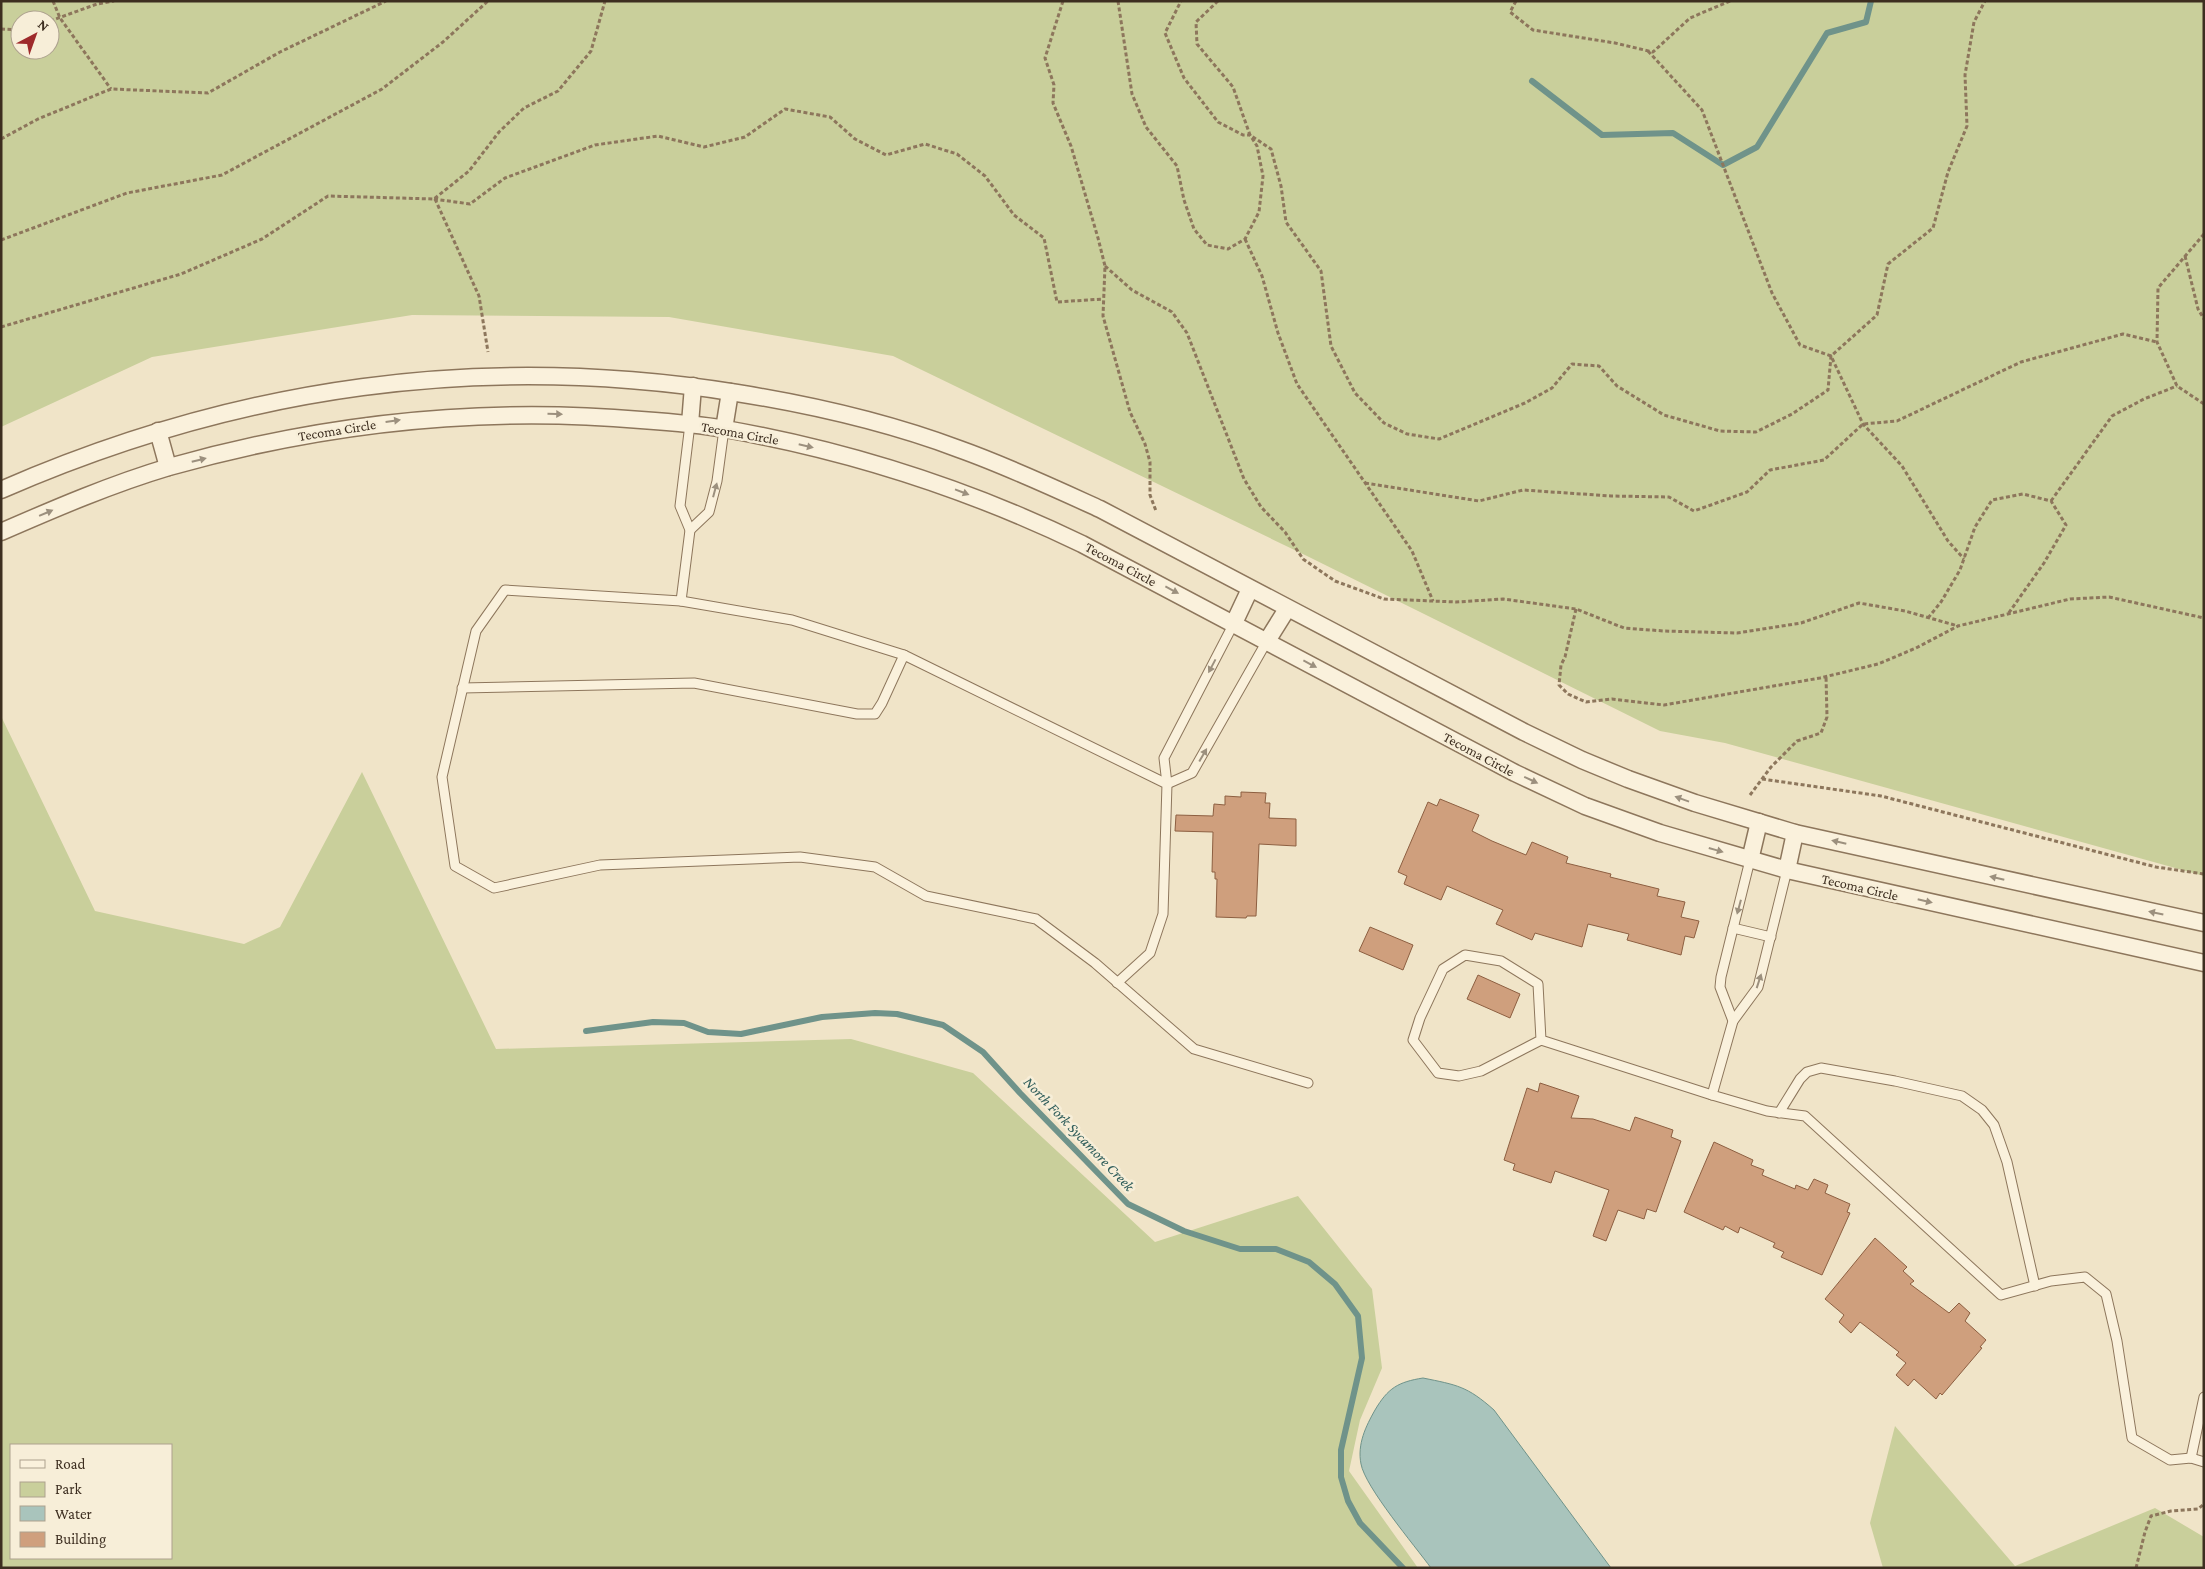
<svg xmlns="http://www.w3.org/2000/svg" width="2205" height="1569" viewBox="0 0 2205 1569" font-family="'Crimson Pro',serif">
<rect width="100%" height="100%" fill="#f0e4c8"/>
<g fill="#c9cf9b" fill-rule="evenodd">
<path d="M 1,1 L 2204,1 L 2204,876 L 1725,743 L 1660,731 L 1307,556 L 893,356 L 669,317 L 412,315 L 152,357 L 1,427 ZM 20,20 L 50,20 L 50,50 L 20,50 Z"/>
<path d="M 1,716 L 95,911 L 244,944 L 280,927 L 362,772 L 496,1049 L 851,1039 L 973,1073 L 1155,1242 L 1298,1196 L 1372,1289 L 1382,1368 L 1360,1420 L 1349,1471 L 1418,1568 L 1,1568 ZM 11,1445 L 171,1445 L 171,1558 L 11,1558 Z"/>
<polygon points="1895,1426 2015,1566 2155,1508 2204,1537 2204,1568 1883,1568 1870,1523"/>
</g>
<path fill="#a9c4bc" stroke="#6f938a" d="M 1423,1378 C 1457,1385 1467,1386 1494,1410 L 1611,1568 L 1431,1568 C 1415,1546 1365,1487 1361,1464 C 1357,1444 1366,1426 1375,1410 C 1388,1388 1398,1382 1423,1378 Z"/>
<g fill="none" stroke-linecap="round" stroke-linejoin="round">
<g stroke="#6f938a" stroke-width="6">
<polyline points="1532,81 1602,135 1673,133 1723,165 1757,147 1827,33 1866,22 1871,1"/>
<polyline points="586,1031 653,1022 684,1023 708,1032 741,1034 822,1017 875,1013 897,1014 943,1025 983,1052 1020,1093 1128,1204 1184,1231 1240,1249 1276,1249 1309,1262 1335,1284 1358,1316 1362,1358 1341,1450 1341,1477 1348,1501 1360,1523 1403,1568"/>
</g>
</g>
<g fill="#cf9f7d" stroke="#8d5f41">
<polygon points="1241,792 1266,793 1265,803 1270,803 1269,818 1296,819 1296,846 1259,844 1256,916 1247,916 1246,918 1216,917 1217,879 1215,879 1215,872 1212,872 1213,832 1175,831 1176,815 1213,816 1214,804 1225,805 1225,796 1241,797"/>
<polygon points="1440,799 1479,815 1472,831 1492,841 1526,855 1532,842 1568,857 1566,863 1611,874 1610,877 1659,889 1657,896 1685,902 1681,917 1699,921 1694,938 1685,936 1681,955 1627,940 1629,934 1588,924 1582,947 1535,933 1532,940 1496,924 1503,910 1447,886 1441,900 1404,884 1407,876 1398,872 1428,802 1437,806"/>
<polygon points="1370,927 1413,945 1403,970 1359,951"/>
<polygon points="1478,975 1520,994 1510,1018 1467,999"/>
<polygon points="1540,1083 1579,1096 1571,1118 1593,1119 1630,1131 1635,1117 1673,1130 1671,1137 1681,1141 1656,1212 1647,1209 1644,1219 1618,1210 1606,1241 1593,1236 1609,1190 1555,1171 1551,1183 1513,1170 1515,1164 1504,1160 1527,1088 1538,1092"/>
<polygon points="1714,1142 1753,1160 1751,1165 1764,1170 1762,1175 1795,1189 1796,1185 1808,1190 1814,1179 1828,1185 1825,1193 1850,1204 1847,1212 1850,1213 1822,1275 1781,1257 1784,1252 1773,1247 1775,1243 1740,1227 1738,1233 1725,1226 1723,1230 1684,1212"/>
<polygon points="1875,1238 1907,1267 1903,1271 1914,1281 1910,1284 1949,1313 1959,1303 1970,1313 1965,1321 1986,1340 1980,1347 1982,1348 1942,1395 1940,1393 1936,1399 1914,1379 1908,1386 1896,1375 1906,1363 1896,1355 1899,1352 1860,1322 1851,1333 1839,1322 1844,1315 1825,1299"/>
</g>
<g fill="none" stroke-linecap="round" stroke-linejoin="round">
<defs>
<g id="lane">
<polyline points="690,424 680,506 690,530 681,601 505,590 476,631 442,777 455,866 494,888 600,865 800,857 875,867 926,896 1036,919 1095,963 1194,1049 1308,1083"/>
<polyline points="690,530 709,512 717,481 724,429"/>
<polyline points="681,601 792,620 904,655"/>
<polyline points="1234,623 1164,758 1167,784 1192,773 1267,641"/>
<polyline points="462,688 694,683 857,714 875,714 882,703 904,655 1167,784 1163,914 1150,953 1117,983"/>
<polyline points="1787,870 1758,987 1733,1021 1712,1095 1767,1111 1805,1116 2001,1295 2051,1281 2085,1277 2106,1294 2117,1341 2132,1438 2170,1460 2191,1458 2204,1462"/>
<polyline points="1733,928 1771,937"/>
<polyline points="1733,1021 1720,987 1721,977 1750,860"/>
<polyline points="1541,1040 1538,984 1501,961 1465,955 1443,969 1420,1018 1413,1040 1438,1073 1459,1076 1481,1071 1541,1040 1712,1095"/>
<polyline points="1779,1113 1800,1079 1807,1072 1821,1068 1895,1081 1962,1096 1982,1110 1994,1125 2007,1162 2035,1286"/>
<polyline points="2191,1458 2204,1397"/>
</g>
<g id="street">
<polyline points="690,424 693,386"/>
<polyline points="724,429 730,392"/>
<polyline points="158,431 168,467"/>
<path d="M 1,490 C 239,386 481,352 737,393 C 812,405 887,422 959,449 C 1007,466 1054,488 1100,509 L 1524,732 L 1582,760 L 1628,779 L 1695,803 L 1795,833 L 2204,923"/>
<path d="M 1,532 C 56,508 112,484 169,467 C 324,423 481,406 641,420 C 669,422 697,424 725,429 C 850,451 968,489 1082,544 L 1515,773 L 1585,806 L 1660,833 L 1787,870 L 2204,963"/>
<polyline points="1234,623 1250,589"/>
<polyline points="1267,641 1287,609"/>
<polyline points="1750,860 1759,822"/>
<polyline points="1787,870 1795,833"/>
</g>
</defs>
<use href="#lane" stroke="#8d765c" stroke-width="11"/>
<use href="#street" stroke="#8d765c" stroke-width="19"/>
<g stroke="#8d765c" stroke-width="3" stroke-dasharray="4 2.5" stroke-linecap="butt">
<polyline points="53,1 60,18 111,89"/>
<polyline points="1063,1 1045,58 1054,85 1053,103 1071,146 1098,238 1105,266 1103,316 1130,412 1145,444 1150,462 1150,495 1156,511"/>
<polyline points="1118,1 1132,94 1146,127 1177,166 1184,200 1194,229 1207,245 1228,249 1245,239 1259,212 1263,176 1257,146 1250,135 1243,135 1218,122 1184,78 1165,33 1181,1"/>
<polyline points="1218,1 1196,22 1197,44 1233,87 1250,135 1271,149 1281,186 1286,222 1321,271 1331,346 1355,393 1384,423 1407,434 1439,439 1525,403 1552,388 1572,364 1599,366 1617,386 1664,415 1720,431 1756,432 1792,414 1828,390 1831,356 1877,315 1888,264 1933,228 1948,172 1967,126 1965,75 1974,22 1985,1"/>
<polyline points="1516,1 1510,12 1533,30 1615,43 1653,52 1690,18 1730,1"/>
<polyline points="50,21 97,4 114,1"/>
<polyline points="1,29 20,30"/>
<polyline points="1648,51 1702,110 1772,293 1800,345 1831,356 1863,424 1902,466 1948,541 1964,559"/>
<polyline points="1,139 38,119 111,89 208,93 280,52 386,1"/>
<polyline points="434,199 470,204 505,178 595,145 658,136 704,147 745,137 785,109 830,117 855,139 886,155 925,144 957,154 985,176 1014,215 1044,238 1057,302 1103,299"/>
<polyline points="435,199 479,296 488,352"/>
<polyline points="2204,234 2158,288 2157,342 2177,386 2204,404"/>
<polyline points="1245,239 1262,276 1278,333 1297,384 1412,551 1433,601"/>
<polyline points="1,240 127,193 222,175 382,89 443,42 488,1"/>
<polyline points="2185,256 2198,309 2204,319"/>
<polyline points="1105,266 1132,290 1172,312 1187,333 1244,479 1261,507 1285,532 1303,559 1335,581 1384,599 1456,602 1503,599 1576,609 1624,628 1664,631 1737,633 1801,623 1859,603 1905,611 1958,626"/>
<polyline points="1,327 181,274 262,239 328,196 434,199 469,171 499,132 524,108 558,91 591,51 605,1"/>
<polyline points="1365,483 1479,501 1523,490 1611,496 1669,497 1694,511 1747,492 1770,470 1824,460 1863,424 1897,421 2021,362 2123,334 2157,342"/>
<polyline points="2051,501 2112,416 2144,399 2177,386"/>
<polyline points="1576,609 1565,657 1561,665 1559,685 1568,694 1586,702 1612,699 1664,705 1820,678 1878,664 1916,648 1958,626 2070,599 2109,597 2204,618"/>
<polyline points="1928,618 1941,602 1960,570 1975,527 1992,500 2023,494 2051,501 2066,525 2044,563 2008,614"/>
<polyline points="1762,779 1881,796 2156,867 2204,874"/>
<polyline points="1750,795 1771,767 1797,741 1821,733 1827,717 1826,676"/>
<polyline points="2136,1568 2145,1532 2151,1516 2171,1511 2198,1509 2204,1504"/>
</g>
<use href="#lane" stroke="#faf1dc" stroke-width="9"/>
<use href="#street" stroke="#faf1dc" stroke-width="16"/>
</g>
<defs><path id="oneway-solid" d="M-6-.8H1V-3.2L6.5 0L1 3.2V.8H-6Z" transform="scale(1.25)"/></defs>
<g fill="#9c907e">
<use href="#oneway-solid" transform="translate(555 414) rotate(1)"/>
<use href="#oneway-solid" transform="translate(393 421) rotate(-8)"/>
<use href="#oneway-solid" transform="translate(806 446) rotate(13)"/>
<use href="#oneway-solid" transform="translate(199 460) rotate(-14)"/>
<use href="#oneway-solid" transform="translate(715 490) rotate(-75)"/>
<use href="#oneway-solid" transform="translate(962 492) rotate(21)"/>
<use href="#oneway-solid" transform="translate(46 513) rotate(-23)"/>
<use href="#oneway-solid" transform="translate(1172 590) rotate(28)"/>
<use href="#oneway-solid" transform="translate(1310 664) rotate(28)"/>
<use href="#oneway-solid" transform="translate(1212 666) rotate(118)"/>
<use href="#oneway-solid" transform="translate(1203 755) rotate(-60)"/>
<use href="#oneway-solid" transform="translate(1531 780) rotate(25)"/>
<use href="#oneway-solid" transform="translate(1682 799) rotate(-160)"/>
<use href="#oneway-solid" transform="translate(1839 842) rotate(-167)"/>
<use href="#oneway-solid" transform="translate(1716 850) rotate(16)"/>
<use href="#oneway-solid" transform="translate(1997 878) rotate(-167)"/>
<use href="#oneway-solid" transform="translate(1925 901) rotate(13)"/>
<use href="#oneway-solid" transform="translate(1739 907) rotate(105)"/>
<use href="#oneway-solid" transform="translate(2156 913) rotate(-168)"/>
<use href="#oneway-solid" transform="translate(1759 981) rotate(-72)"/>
</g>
<g text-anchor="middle" stroke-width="5" stroke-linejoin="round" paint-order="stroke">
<g font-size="14" fill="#3d2e20" stroke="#f7eed8">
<text transform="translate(337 430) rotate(-9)" y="5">Tecoma Circle</text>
<text transform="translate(740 433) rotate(10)" y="5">Tecoma Circle</text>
<text transform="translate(1121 564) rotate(28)" y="5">Tecoma Circle</text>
<text transform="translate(1479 754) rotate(28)" y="5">Tecoma Circle</text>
<text transform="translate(1860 887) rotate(13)" y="5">Tecoma Circle</text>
</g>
<g font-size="15" font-style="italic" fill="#2f5d5a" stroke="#f7eed8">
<text transform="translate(1079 1134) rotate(46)" y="5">North Fork Sycamore Creek</text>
</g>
</g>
<rect width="2205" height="1569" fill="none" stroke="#3d2e20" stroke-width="5"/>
<rect x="10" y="1444" width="162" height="115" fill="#f7eed8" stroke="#ada18e"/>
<rect x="20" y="1460" width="25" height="8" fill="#faf1dc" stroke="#ada18e"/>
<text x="55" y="1469" font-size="15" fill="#3d2e20">Road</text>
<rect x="20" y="1482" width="25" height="15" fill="#c9cf9b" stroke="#ada18e"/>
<text x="55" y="1494" font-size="15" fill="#3d2e20">Park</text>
<rect x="20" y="1506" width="25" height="15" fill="#a9c4bc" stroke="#ada18e"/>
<text x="55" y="1519" font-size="15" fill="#3d2e20">Water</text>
<rect x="20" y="1532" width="25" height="15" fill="#cf9f7d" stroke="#ada18e"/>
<text x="55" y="1544" font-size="15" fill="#3d2e20">Building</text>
<g transform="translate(35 35) rotate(41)"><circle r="24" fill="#f7eed8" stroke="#ada18e"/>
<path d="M0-4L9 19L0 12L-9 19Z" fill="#9e2a2b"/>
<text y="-8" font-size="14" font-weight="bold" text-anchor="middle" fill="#3d2e20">N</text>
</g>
</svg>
